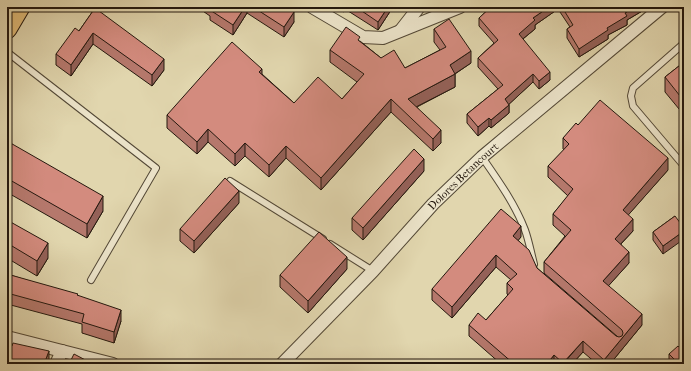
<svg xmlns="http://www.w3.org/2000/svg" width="691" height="371" viewBox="0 0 691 371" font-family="'IM FELL French Canon',serif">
<rect width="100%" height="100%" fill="#e1d6ae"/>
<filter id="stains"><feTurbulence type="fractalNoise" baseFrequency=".005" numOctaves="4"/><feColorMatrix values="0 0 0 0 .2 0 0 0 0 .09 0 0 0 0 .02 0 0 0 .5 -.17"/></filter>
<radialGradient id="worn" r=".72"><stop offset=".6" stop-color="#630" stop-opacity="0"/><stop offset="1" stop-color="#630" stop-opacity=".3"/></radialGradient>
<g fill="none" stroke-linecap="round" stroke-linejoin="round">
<defs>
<g id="service">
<polyline points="683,44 633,88 631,96 633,106 684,166"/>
<polyline points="7,52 156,168 91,280"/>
<path d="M 482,157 C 498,180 515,204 525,230 C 529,241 531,253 534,264"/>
<polyline points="230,181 323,239"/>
<polyline points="330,244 373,271"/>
</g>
<g id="minor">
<polyline points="312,7 363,37 383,38 460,7"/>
<polyline points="401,30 419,7"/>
<polyline points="7,337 113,364"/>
<polyline points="56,364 62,351"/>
<path id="s1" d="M 282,364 L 373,271 L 433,204 L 482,157 L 662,7"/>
</g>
<polyline id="primary" points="7,29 20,7"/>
</defs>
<use href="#service" stroke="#534836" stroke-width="8"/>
<use href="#minor" stroke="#534836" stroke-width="14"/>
<use href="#primary" stroke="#24180e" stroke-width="21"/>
<use href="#service" stroke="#ece4ca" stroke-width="6"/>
<use href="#minor" stroke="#ece4ca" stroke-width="12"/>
<use href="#primary" stroke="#e0bb77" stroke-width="19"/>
</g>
<g fill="#b5786c" stroke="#24180e">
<polygon points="197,7 286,7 294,22 284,37 247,13 233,35 210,20 210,16"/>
<polygon points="336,7 393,7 378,30 345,9 344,12"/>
<polygon points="491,7 649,7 627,20 627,25 608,35 608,39 579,57 567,38 567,29 570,27 558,9 535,25 535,29 523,39 550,80 539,89 533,82 509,104 509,113 491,128 489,126 478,136 467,123 467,114 498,89 478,67 478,58 494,43 479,26 479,18"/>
<polygon points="95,8 164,70 152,86 93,44 71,76 56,65 56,54 79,31"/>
<polygon points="434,29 471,63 455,74 455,87 417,107 441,143 433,151 391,112 321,190 286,158 269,177 245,156 235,166 208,142 197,154 167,128 167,115 262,74 294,103 342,99 357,82 330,62 330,50 360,41 381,58 405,68 440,50 434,42"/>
<polygon points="684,62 684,115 665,92 665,77"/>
<polygon points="578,125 668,170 628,215 633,231 621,244 629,263 608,286 642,325 610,364 597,364 583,352 572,364 501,364 469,336 469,325 486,320 508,295 507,294 507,283 511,280 496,267 452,318 432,300 432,289 521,237 518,240 537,268 616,336 618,337 544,273 544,262 565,236 553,225 553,214 568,196 548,177 548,166 564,150 563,149 563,138"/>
<polygon points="7,141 103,211 87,238 10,194 7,200"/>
<polygon points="424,171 363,240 352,230 352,218"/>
<polygon points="239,203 194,253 180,241 180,229"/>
<polygon points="675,216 663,254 653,240 653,232"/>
<polygon points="7,220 48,258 37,276 7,258"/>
<polygon points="347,269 308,313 280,287 280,275"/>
<polygon points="7,274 78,296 121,321 114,343 82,333 82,324 7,304"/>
<polygon points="684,352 670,363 669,363 669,354"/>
</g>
<g fill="#946158" stroke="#24180e">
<polygon points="245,7 247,7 247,13 233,35 233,25"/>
<polygon points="344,7 345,7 345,9 344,12"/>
<polygon points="388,7 393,7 378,30 378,22"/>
<polygon points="549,7 558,7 558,9 535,25 535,29 519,42 519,34 533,18"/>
<polygon points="635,7 649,7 627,20 627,25 608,35 608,39 579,57 579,49 625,13"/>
<polygon points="294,12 294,22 284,37 284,27"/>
<polygon points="93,33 93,44 71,76 71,65"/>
<polygon points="471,51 471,63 450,77 450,65"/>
<polygon points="164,59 164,70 152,86 152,75"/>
<polygon points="262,69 262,81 259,72"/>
<polygon points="550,72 550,80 539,89 539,81"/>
<polygon points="455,74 455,87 408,111 408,99"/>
<polygon points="533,74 533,82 505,108 505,99"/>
<polygon points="391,99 391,112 321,190 321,178"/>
<polygon points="509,105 509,113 491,128 491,120"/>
<polygon points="489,118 489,126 478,136 478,127"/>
<polygon points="208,129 208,142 197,154 197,142"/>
<polygon points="441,130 441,143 433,151 433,139"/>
<polygon points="245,143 245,156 235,166 235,154"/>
<polygon points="286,146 286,158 269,177 269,165"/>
<polygon points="668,158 668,170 623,221 623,210"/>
<polygon points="424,159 424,171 363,240 363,228"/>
<polygon points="10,180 10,194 7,200 7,185"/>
<polygon points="239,191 239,203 194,253 194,241"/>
<polygon points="103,196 103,211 87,238 87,224"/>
<polygon points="633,219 633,231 615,250 615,239"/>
<polygon points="521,226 521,237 513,247 513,236"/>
<polygon points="684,231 684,239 663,254 663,246"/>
<polygon points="48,243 48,258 37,276 37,261"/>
<polygon points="629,252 629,263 603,292 603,281"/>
<polygon points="496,255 496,267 452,318 452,307"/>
<polygon points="347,257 347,269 308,313 308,301"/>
<polygon points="121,310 121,321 114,343 114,332"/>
<polygon points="642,314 642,325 610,364 604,364 604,360"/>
<polygon points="583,341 583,352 572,364 563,364"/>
<polygon points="49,351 49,360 48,364 44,364"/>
<polygon points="554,355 554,364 547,364"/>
</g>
<g fill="#d38b7e" stroke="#24180e">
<polygon points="212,7 245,7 233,25 210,10"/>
<polygon points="253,7 286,7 294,12 284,27"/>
<polygon points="356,7 388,7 378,22"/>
<polygon points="491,7 549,7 533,18 535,20 519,34 550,72 539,81 533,74 505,99 509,105 491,120 489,118 478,127 467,114 503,85 478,58 498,40 479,18"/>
<polygon points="562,7 635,7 625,13 627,16 607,28 608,30 579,49 567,29 573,25"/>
<polygon points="95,8 164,59 152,75 93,33 71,65 56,54 75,28 79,31"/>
<polygon points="449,19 471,51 450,65 455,74 408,99 441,130 433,139 391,99 321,178 286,146 269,165 245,143 235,154 208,129 197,142 167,115 232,42 262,69 259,72 294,103 318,77 342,99 364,74 330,50 346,27 360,37 358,40 381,58 394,50 405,68 446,47 434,29"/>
<polygon points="684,62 684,101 665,77"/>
<polygon points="600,100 668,158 623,210 633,219 615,239 629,252 603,281 642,314 604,360 583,341 563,363 554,355 547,364 514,364 469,325 478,313 486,320 513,289 507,283 517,274 496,255 452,307 432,289 501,209 521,226 513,236 529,250 537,268 616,336 619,337 622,336 623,333 622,330 544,262 571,230 553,214 573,189 548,166 569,144 563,138 576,123 578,125"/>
<polygon points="7,141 103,196 87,224 10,180 7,185"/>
<polygon points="414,149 424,159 363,228 352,218"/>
<polygon points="225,178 239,191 194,241 180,229"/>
<polygon points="675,216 684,228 684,231 663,246 653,232"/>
<polygon points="7,220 48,243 37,261 7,243"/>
<polygon points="319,232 347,257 308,301 280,275"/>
<polygon points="7,274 78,294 77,295 121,310 114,332 82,322 84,314 7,293"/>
<polygon points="13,343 49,351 44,364 7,364 7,344 12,346"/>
<polygon points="678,346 684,352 684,364 669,364 674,359 669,354"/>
<polygon points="74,354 93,364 69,364"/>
</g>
<g text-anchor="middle" stroke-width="4" stroke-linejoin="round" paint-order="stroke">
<g font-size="11" fill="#24180e" stroke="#ece4ca">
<text dy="4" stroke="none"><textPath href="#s1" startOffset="261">Dolores Betancourt</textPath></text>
</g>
</g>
<rect width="691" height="371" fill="none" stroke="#e1d6ae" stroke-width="24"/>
<rect x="8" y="8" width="675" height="355" fill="none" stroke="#24180e" stroke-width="2"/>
<rect x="12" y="12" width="667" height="347" fill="none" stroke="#24180e"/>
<rect width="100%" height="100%" filter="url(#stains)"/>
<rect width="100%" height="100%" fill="url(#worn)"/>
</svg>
